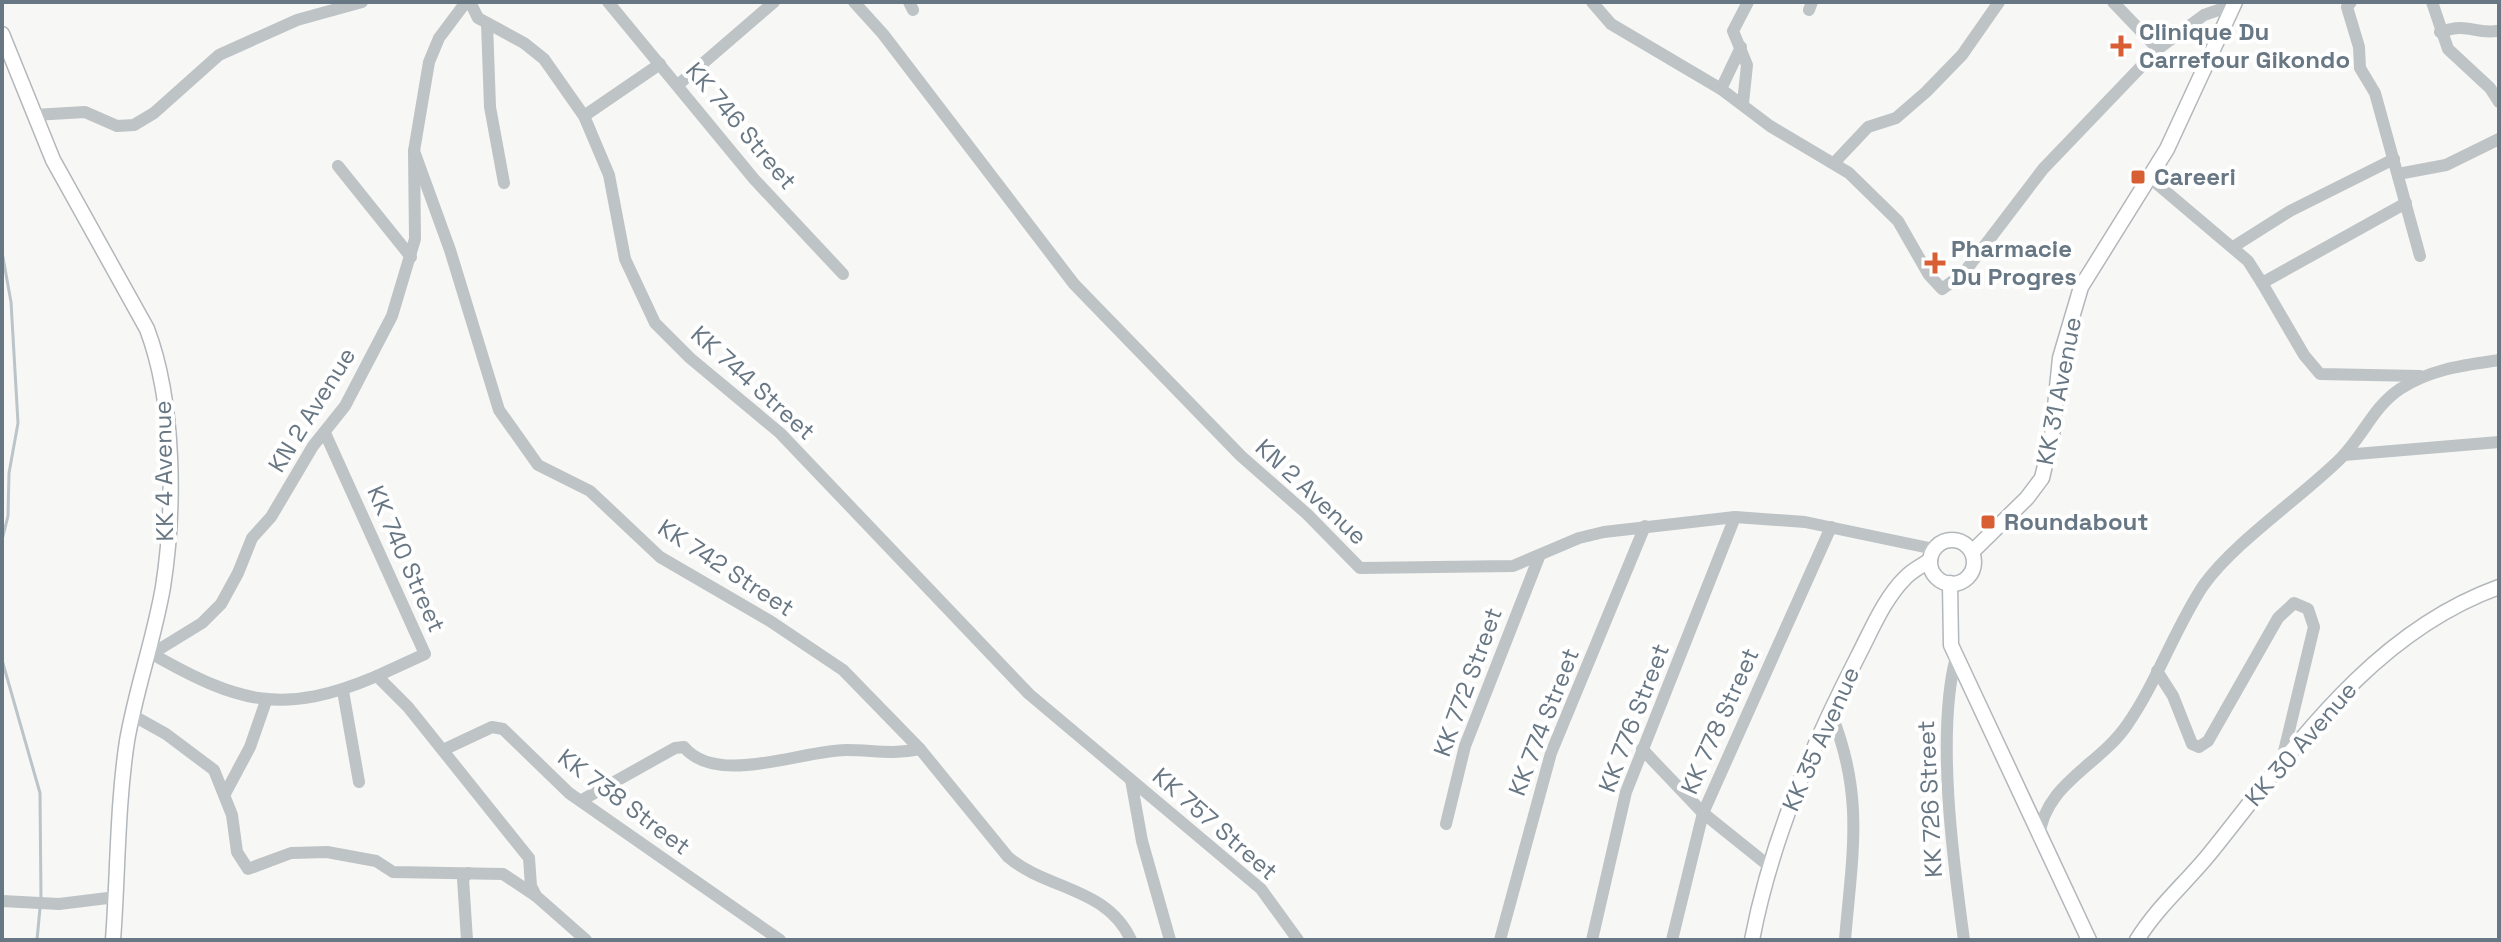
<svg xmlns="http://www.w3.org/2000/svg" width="2501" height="942" viewBox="0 0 2501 942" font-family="'Space Grotesk',sans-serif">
<rect width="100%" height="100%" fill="#f7f7f5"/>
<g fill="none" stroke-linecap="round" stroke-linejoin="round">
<g stroke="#bac4c9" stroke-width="3">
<polyline points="2,252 11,302 18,423 9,473 8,516 2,540"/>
<polyline points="2,660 40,793 41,900"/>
<polyline points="37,940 40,908"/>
</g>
<defs>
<g id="major">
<path d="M 2,34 L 53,160 L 147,329 C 175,403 175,510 163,587 C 154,639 136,689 127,741 C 117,807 118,874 113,940"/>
<circle cx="1952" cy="562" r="22"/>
<polyline points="1972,552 2027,498 2042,478 2052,436 2060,358 2081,287 2167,149 2235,2"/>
<polyline points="1950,583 1951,645 2089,940"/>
<path d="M 1752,940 C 1771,840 1812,746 1858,656 C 1872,629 1884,599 1905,578 C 1912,570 1922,566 1930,560"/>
<path d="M 2137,940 C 2157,907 2187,882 2211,852 C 2293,750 2371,633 2499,587"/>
</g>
</defs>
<use href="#major" stroke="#b2b7bb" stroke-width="17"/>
<g stroke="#bec3c6" stroke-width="12">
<polyline points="470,2 478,18 524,43 544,59 584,116 609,175 625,259 655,323 690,358 780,433 1029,694 1261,889 1298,940"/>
<polyline points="608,2 754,179 843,274"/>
<polyline points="854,2 883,34 1074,284 1241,456 1307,514 1360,568 1513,566 1579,538 1604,532 1735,517 1805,522 1934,549"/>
<polyline points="909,2 913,10"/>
<polyline points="1592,2 1611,24 1721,89 1770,126 1849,173 1898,221 1929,275 1942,289 1963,274 2043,169 2158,49 2204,15 2233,5"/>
<polyline points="2113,2 2158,49"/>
<polyline points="2351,2 2347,7 2359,47 2360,68 2375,93 2420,256"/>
<polyline points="2432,2 2448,49 2490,88 2499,102"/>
<polyline points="1809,10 1812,2"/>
<polyline points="487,23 490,107 504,183"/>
<path d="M 2440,32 C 2469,22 2472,34 2497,31"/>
<polyline points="679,84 774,2"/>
<polyline points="1721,89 1741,47"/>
<polyline points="1743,103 1747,65 1733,31 1748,2"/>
<polyline points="34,115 85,112 117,126 134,125 154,113 219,55 297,20 362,2"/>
<polyline points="584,116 660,64"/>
<path d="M 414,151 L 450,250 L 499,410 L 538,465 L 590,491 L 660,557 L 770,621 L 843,670 L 920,749 L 1008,857 C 1047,890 1107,887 1131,940"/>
<polyline points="1834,163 1868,127 1896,118 1926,92 1962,55 1999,2"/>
<polyline points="338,166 411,257"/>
<polyline points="2398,174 2446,165 2499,139"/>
<polyline points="2150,178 2248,261 2262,283 2406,203"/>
<polyline points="2233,247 2290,211 2394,159"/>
<polyline points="2262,283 2304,355 2320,374 2420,376"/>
<polyline points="325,433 425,654 377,676"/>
<polyline points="2344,455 2499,442"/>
<path d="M 154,655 C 239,703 283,716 377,676 L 408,707 L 529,858 L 531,886 L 536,896"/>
<path d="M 1956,657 C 1936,733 1953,860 1964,940"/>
<polyline points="145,658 202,623 221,604 238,573 252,538 271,517 313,446 345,406 392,316 415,239 414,151 429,62 439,38 466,2"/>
<polyline points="2157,671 2173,696 2192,744 2199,747 2208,741 2278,618 2294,603 2308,609 2314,627 2281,764"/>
<polyline points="343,691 359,782"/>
<path d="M 1831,713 C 1865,797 1852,854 1845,940"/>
<polyline points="132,715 166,734 214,770 232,815 237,852 248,869 291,853 327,852 376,861 393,872 503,874 536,896 586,940"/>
<polyline points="1642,749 1703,813 1769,866"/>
<polyline points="443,750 492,727 503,729 569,793 780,940"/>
<polyline points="1131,780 1142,841 1170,940"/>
<polyline points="226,792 250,747 266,701"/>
<path d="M 582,800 L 675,748 L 684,747 C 717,787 803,750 846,750 C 874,750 891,755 920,749"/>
<polyline points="1446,824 1465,746 1539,557"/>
<path d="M 2039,837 C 2045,783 2099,766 2127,725 C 2157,682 2174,630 2203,586 C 2234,542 2302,497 2341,458 C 2363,436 2374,406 2400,389 C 2430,369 2465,365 2499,360"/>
<polyline points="2,901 59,904 116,897"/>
<polyline points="467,940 463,879 468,873"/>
<polyline points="1500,940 1551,753 1645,526"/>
<polyline points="1592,940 1626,792 1735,517"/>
<polyline points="1672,940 1703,813 1831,527"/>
</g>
<use href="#major" stroke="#fff" stroke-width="14"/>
</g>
<g fill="#d85e34" stroke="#fff" stroke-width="3">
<path d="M2117 34h8v8h8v8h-8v8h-8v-8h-8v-8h8z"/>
<rect x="2130" y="169" width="16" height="16" rx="4"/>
<path d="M1931 251h8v8h8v8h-8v8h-8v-8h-8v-8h8z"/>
<rect x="1980" y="514" width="16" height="16" rx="4"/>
</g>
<g text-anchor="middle" stroke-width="8" stroke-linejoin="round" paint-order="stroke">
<g font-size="24" font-weight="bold" fill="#687784" stroke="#fff" text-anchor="start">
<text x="2139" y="40">Clinique Du<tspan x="2139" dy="28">Carrefour Gikondo</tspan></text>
<text x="2154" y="185">Careeri</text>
<text x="1951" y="257">Pharmacie<tspan x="1951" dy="28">Du Progres</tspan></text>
<text x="2004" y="530">Roundabout</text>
</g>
<g font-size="24" fill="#687784" stroke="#fff">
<text transform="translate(741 126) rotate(50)" y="8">KK 746 Street</text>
<text transform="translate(753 383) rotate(42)" y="8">KK 744 Street</text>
<text transform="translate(2059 391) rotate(-79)" y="8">KK 31 Avenue</text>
<text transform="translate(312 410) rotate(-58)" y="8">KN 2 Avenue</text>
<text transform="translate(164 471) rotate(-91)" y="8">KK 4 Avenue</text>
<text transform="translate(1311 492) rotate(43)" y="8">KN 2 Avenue</text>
<text transform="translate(406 559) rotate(66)" y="8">KK 740 Street</text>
<text transform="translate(726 568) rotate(33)" y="8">KK 742 Street</text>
<text transform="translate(1468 682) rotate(-70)" y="8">KK 772 Street</text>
<text transform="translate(1634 718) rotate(-69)" y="8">KK 776 Street</text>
<text transform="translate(1720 721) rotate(-66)" y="8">KK 778 Street</text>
<text transform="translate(1544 722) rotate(-69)" y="8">KK 774 Street</text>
<text transform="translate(1821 739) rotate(-66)" y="8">KK 35 Avenue</text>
<text transform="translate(2301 744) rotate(-49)" y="8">KK 30 Avenue</text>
<text transform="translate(1930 799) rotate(-93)" y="8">KK 726 Street</text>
<text transform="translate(624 802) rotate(37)" y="8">KK 738 Street</text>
<text transform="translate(1215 824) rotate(41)" y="8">KK 757 Street</text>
</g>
</g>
<rect width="2501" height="942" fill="none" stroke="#687784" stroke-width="8"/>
</svg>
